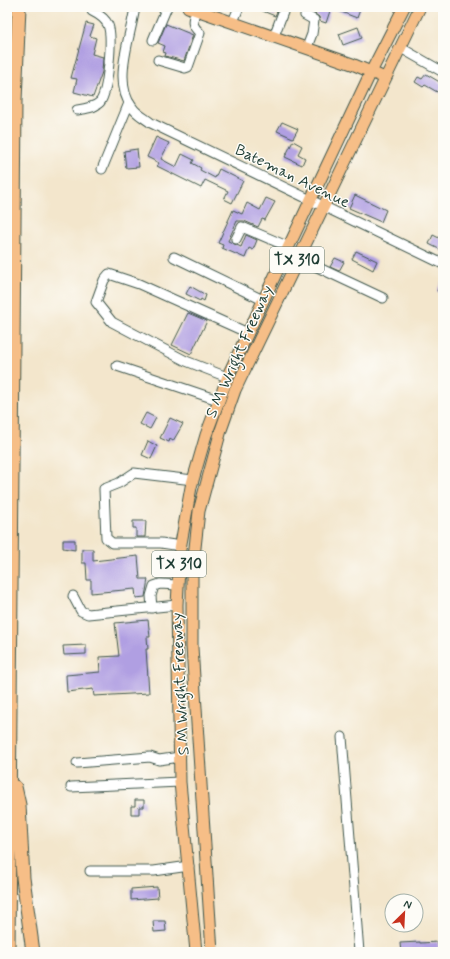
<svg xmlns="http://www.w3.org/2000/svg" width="450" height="959" viewBox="0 0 450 959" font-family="Mynerve,sans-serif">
<rect width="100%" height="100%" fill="#fdfcf7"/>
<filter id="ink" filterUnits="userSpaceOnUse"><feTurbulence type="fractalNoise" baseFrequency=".025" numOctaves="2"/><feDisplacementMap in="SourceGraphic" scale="8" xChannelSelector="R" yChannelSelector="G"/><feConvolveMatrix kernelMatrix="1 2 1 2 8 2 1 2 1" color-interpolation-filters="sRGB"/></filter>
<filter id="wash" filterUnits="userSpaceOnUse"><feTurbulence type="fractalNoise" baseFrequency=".012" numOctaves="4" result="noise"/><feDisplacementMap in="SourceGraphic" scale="16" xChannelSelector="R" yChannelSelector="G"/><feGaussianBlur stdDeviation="0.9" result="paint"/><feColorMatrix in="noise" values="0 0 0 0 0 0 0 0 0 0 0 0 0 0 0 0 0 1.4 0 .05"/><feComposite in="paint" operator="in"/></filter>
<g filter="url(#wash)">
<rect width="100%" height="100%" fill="#f3e6cc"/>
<g id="blocks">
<g fill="#b09fe2">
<polygon points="253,7 279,7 275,16"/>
<polygon points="317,7 361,7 357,18 331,8 326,23 320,21 319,17 315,14"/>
<polygon points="86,23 94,25 90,36 96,38 92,54 103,57 102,72 93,97 74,92 77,79 71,78"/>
<polygon points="166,24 193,35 184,61 165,56 166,53 163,52 165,46 158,43"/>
<polygon points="358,27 362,38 343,45 339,34"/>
<polygon points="426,74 443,84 443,90 441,89 439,93 425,85 423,87 415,82 418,77 422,79"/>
<polygon points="282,122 298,129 293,138 277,131"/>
<polygon points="156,137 169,143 161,159 176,167 182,154 194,160 192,163 201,168 200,170 215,178 219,169 243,181 232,203 224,199 228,191 205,180 201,188 157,166 159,163 147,157"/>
<polygon points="293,141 302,146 298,154 305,158 302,165 285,157"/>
<polygon points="137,149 139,167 126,168 124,151"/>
<polygon points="355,195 386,210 381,222 349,208"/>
<polygon points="266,198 275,202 265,220 262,219 258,227 244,221 237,221 228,241 241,247 246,235 257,240 253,250 249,248 245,258 222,248 223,245 218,243 233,210 242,214 247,203 260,210"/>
<polygon points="433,235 443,240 441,250 429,244"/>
<polygon points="356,251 377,261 373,270 352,259"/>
<polygon points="335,258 344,262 339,271 330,267"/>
<polygon points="443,279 443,294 437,291"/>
<polygon points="190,286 206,295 204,301 201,299 200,301 186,294"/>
<polygon points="188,313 207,321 191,354 172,345"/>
<polygon points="146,413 156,418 150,429 140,424"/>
<polygon points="170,418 183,424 173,441 170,439 169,442 160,438"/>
<polygon points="148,441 157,446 151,459 142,455"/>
<polygon points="133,521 146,521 145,537 136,537 136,528 133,528"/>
<polygon points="63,540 75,540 75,550 63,548"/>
<polygon points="82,549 93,549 93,561 138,556 140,579 148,579 145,597 136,598 135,589 91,593 91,580 87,580 86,563 82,563"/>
<polygon points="148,620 150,637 147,637 148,649 146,649 149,693 94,696 93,689 67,692 66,675 100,672 99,657 119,656 115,623"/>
<polygon points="86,645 86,654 64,655 63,646"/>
<polygon points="135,800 144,800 144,807 139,807 139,814 131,814 131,806 135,806"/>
<polygon points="157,887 158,898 131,900 131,889"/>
<polygon points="153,921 165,921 166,931 154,932"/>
<polygon points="420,942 420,943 438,942 439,952 401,952 400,943"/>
</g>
</g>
</g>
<g filter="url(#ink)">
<use href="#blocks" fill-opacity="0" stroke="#3f564b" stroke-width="1"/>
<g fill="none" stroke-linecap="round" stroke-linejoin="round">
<defs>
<g id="minor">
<path d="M 135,7 C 131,36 112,82 132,107 C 136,114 145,118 151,123 L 443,264"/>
<polyline points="233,22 239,7"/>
<polyline points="274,36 285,7"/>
<polyline points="153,40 167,7"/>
<polyline points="307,47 312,34 314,20 305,15 308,7"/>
<polyline points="401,48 443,72"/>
<path d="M 158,60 L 185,68 L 188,67 L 200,33 C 191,25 192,21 196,10"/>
<path d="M 77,110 C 85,109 94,108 100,102 C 108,92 113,37 108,25 C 105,18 98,14 92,11"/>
<polyline points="102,169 129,103"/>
<polyline points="236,239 242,227 289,247"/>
<polyline points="174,257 263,300"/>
<polyline points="298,258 383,298"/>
<polyline points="117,366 218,400"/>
<polyline points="227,377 186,361 112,322 96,302 104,280 109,274 139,284 248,333"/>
<polyline points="181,546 161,543 112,543 106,538 104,489 119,483 134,473 193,480"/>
<polyline points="73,596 81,611 88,614 177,605"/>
<polyline points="152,608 151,596 154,586 160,584 177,585"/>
<polyline points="342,737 359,952"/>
<polyline points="77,763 150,757 159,760 180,757"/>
<polyline points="71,787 180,782"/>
<polyline points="90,871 154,871 189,866"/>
</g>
<g id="major">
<polyline points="188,7 352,64 385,78"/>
<polyline points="196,952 180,782 177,605 180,549 191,487 206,435 230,371 371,72 404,7"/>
<polyline points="212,952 192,647 192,575 199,511 221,430 235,390 420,7"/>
</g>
<g id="highway">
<polyline points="15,787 19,805 23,878 33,952"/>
<polyline points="8,952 15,101 19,7"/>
</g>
</defs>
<use href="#minor" stroke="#3f564b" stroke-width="11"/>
<use href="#major" stroke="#3f564b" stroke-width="13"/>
<use href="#highway" stroke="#3f564b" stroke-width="15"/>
<use href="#minor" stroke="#fff" stroke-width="9"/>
<use href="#major" stroke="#f6be87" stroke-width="11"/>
<use href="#highway" stroke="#f6be87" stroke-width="13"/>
</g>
</g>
<g text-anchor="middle" stroke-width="3" stroke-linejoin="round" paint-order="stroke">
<g fill="#fdfcf7" stroke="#62766e" stroke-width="1">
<rect x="270" y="247" width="54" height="26" rx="3"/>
<rect x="152" y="551" width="54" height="26" rx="3"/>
</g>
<g font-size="15" font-weight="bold" fill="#1f3d34">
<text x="297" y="265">TX 310</text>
<text x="179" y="569">TX 310</text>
</g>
<g font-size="16" fill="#1f3d34" stroke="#fdfcf7">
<text transform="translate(293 175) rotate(26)" y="6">Bateman Avenue</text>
<text transform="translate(238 351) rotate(-66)" y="6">S M Wright Freeway</text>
<text transform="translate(179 684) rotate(-93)" y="6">S M Wright Freeway</text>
</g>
</g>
<rect width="450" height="959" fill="none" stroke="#fdfcf7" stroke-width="24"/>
<g transform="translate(404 913) rotate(24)"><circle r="19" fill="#fdfcf7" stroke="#a4b0a9"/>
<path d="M0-3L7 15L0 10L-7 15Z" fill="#c8321e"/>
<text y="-6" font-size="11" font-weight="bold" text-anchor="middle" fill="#1f3d34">N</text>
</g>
</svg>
